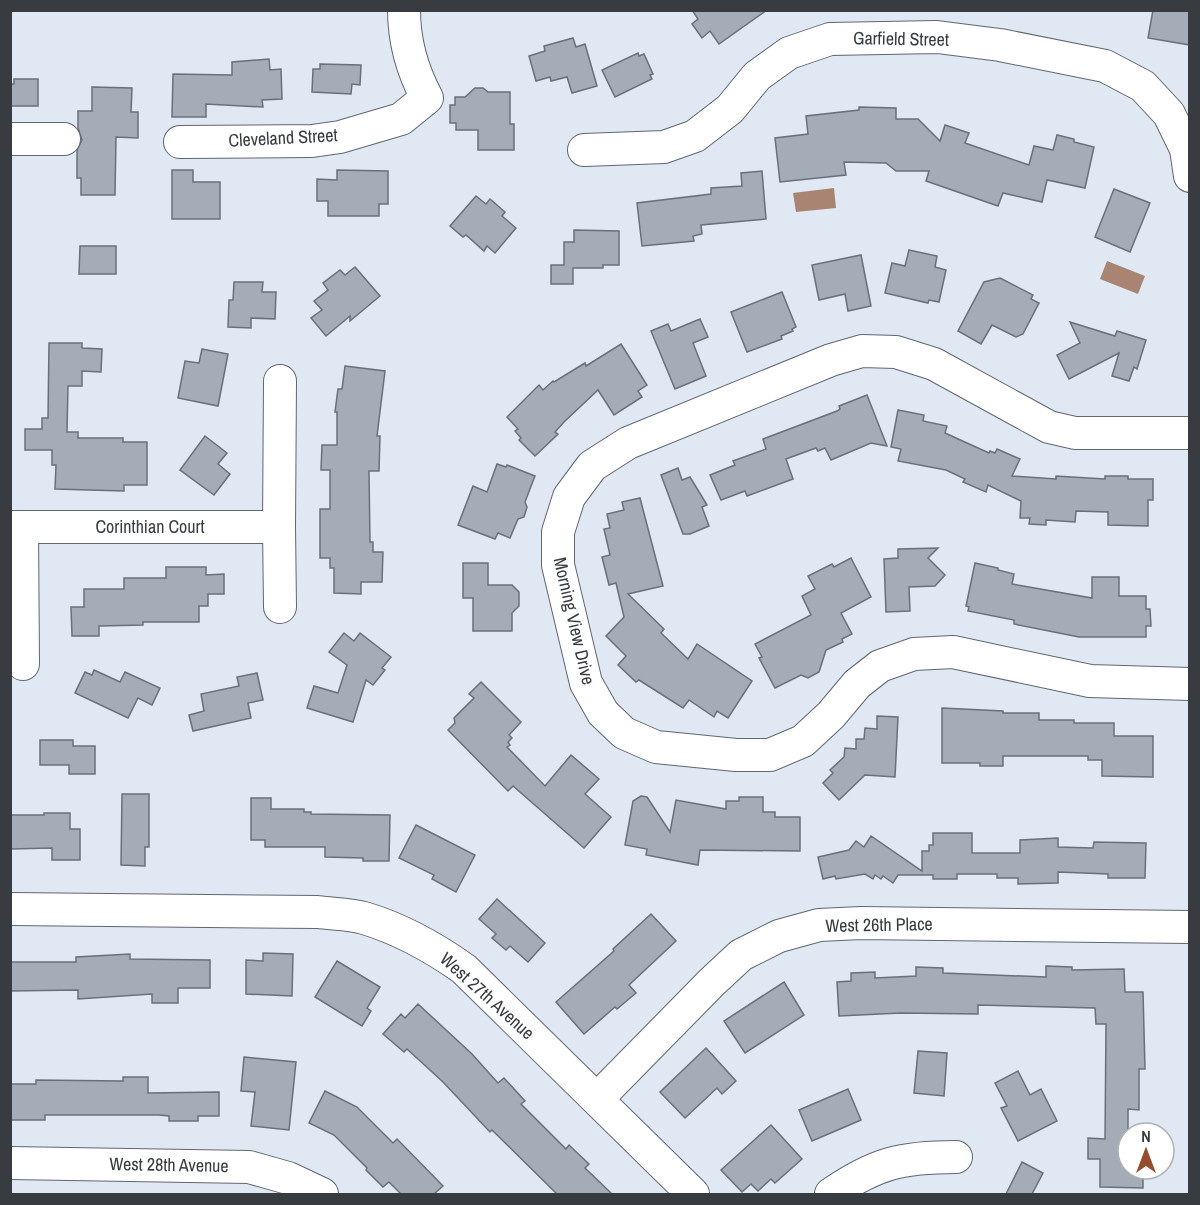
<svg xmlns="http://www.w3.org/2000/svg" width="1200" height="1205" viewBox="0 0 1200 1205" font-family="'Archivo Narrow',sans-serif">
<rect width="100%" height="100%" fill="#dfe8f3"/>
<g fill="#aa8473">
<polygon points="834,188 836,208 796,212 793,193"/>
<polygon points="1107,261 1145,276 1138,294 1100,279"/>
</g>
<g fill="#a4acb7" stroke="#69707a" stroke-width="1.5">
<polygon points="692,10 767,10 719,44 710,31 702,38 692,24 698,19"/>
<polygon points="1153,10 1190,10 1190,45 1148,38"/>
<polygon points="573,38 576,47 585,44 597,86 572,93 567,77 551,81 550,77 536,81 529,56 545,51 544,46"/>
<polygon points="638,53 639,56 644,54 653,74 650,75 652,79 615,97 602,70"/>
<polygon points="269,59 270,70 281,69 282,99 262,100 263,107 206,104 206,117 172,117 173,74 232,75 232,62"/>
<polygon points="320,64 361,65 360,85 352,84 351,94 312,92 313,69 320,69"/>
<polygon points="14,79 38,79 38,106 10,106 10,84 14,84"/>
<polygon points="92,87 132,88 131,112 138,112 138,138 116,137 115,195 81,195 81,178 77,178 77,150 82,140 78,128 78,111 92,111"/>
<polygon points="475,88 483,88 488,92 510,92 510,124 514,124 514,150 478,150 478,130 456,130 456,123 450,123 450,105 455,105 455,97 465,97"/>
<polygon points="859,107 896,108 896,119 918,119 940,141 945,125 969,133 965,143 1029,165 1034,146 1053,150 1057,135 1074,139 1074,142 1094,147 1085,188 1047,180 1042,202 1003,193 998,206 926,181 929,171 896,171 886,163 844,162 846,175 780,182 775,138 808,134 806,116 859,110"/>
<polygon points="172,170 193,170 193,182 220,182 220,219 172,219"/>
<polygon points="337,170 388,171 388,204 379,204 379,216 328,216 328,201 317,201 317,179 337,180"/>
<polygon points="762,171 766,219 701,225 702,234 693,236 694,241 642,246 637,203 711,194 711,188 742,186 741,173"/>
<polygon points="1114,189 1150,203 1130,252 1095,237"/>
<polygon points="476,196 486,204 490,199 505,212 502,216 516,228 495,253 487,246 484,251 466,235 463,237 450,226"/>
<polygon points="574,230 619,231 619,265 603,265 603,268 573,268 573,284 551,284 551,265 564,265 564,242 574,242"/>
<polygon points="80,246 116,246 116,274 79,274"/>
<polygon points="909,250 937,256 935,267 946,270 939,302 929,300 928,303 885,293 892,263 905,266"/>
<polygon points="861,255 871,306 848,311 845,294 819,300 812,265"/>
<polygon points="355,267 380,296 350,321 350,316 326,336 311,318 322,310 314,301 328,290 323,283 340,270 345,275"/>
<polygon points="1000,278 1033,295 1031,299 1039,303 1023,334 1016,337 992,325 981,344 958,331 984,282"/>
<polygon points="234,282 263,282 262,292 276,292 275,319 251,318 251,328 228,327 229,300 233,300"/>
<polygon points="782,292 796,327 792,329 793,331 781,336 782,339 747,352 731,312"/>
<polygon points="700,319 708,337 693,343 706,376 675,389 651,331 668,324 671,331"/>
<polygon points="1070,322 1115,336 1117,331 1146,340 1137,369 1134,367 1129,381 1112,376 1119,353 1069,379 1057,355 1080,343"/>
<polygon points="49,343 82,343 82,348 102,349 101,372 82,371 82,386 68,386 67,432 78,432 78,438 123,438 123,442 147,442 147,485 124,485 124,491 55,489 56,465 52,465 52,450 25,450 25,429 42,429 42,418 48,418"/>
<polygon points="621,344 647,385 638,391 642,397 614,415 598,390 564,422 555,432 558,434 535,456 519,440 521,438 515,431 518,429 507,417 539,385 543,390 553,381 554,382 585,363 586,366"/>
<polygon points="202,349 228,354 218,406 178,398 185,361 199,363"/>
<polygon points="345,366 385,371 377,436 380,436 379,471 369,471 370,542 373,542 373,552 383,552 382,582 361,582 361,594 334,593 334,568 330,568 330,558 320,558 320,509 330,509 330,470 321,470 322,445 337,445 337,412 335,412 338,389 342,389"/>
<polygon points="867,395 887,446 871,443 831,460 825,448 818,451 816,448 786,459 793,479 747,496 745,491 721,500 710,475 735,465 733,461 766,449 763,439 837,411 840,409 839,406"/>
<polygon points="898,410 924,415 923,421 947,426 945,433 989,453 990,451 995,453 997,449 1020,459 1012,476 1056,479 1056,476 1105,479 1105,476 1128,476 1128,479 1153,479 1153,500 1148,500 1148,526 1108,525 1108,512 1076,511 1075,522 1046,520 1046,525 1029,524 1030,518 1020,518 1021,501 988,485 986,492 963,482 965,479 946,470 898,461 901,449 891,447"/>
<polygon points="205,436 227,453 218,464 230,474 214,495 180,470"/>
<polygon points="497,464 506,467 507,465 535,476 525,502 527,507 524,517 518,519 510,538 498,533 495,539 458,525 473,486 487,492"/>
<polygon points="678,468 682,480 690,477 707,505 702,507 709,526 690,534 683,534 661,475"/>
<polygon points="640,498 663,586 628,594 664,629 661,633 688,659 697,644 752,681 728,718 717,711 714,717 689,700 683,708 639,680 636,682 618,665 626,656 606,636 624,617 616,583 609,585 602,557 610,555 604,529 610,528 607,514 624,510 622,502"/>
<polygon points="938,548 928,558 945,575 935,586 909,587 910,611 886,612 884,559 898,558 898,549"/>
<polygon points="851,558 871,597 841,613 852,634 842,639 843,642 826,650 819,672 808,678 801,675 775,688 759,658 762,657 755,644 811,615 802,596 815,589 808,576 832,564 834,567"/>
<polygon points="463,563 488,563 488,585 512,585 519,592 519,606 512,613 512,631 473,631 473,598 463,598"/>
<polygon points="975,563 998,568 998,570 1014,574 1012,584 1092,598 1092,577 1119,577 1119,596 1146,596 1146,609 1150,609 1151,626 1146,626 1146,637 1079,637 1014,624 1014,620 968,611 969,607 966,606"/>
<polygon points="166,567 206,567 206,575 224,574 224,594 208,594 208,606 199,606 199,622 143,622 143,625 99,626 99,636 72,636 71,607 84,607 84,589 124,589 124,578 166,578"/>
<polygon points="344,633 354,641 360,633 391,657 382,668 385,670 373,685 366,680 353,722 307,708 314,686 338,693 347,665 329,652"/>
<polygon points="94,670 120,682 125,672 160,688 152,705 138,698 128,718 75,693 85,672 92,675"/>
<polygon points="257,673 263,700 248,703 251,718 193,731 189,715 204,711 201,694 239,686 237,677"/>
<polygon points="481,682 521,722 509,735 512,738 508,742 510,745 507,747 545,786 571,755 599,779 585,794 611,817 584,848 513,786 508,791 448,730 455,723 454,718 474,698 469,694"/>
<polygon points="942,708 1003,711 1003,713 1039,713 1039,720 1074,720 1074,723 1114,723 1114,736 1153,736 1153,777 1102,776 1102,760 1088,760 1088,756 1003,756 1003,766 980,766 980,763 942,763"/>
<polygon points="877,716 898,717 895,777 865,775 839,800 823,783 833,773 830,770 844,757 845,748 856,749 856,739 864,739 865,728 877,729"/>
<polygon points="40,740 73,740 73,746 95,746 95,774 69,774 69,765 40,765"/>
<polygon points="122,794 149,794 149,847 145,847 145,866 121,865"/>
<polygon points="641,796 647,797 670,832 676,800 726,809 726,801 739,801 739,797 763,797 763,812 775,812 775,817 800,817 800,851 700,850 698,865 646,855 647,849 625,845 633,801"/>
<polygon points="251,798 271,798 271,809 304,809 304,812 311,812 311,814 390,815 389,861 363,861 363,858 325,857 325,847 265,847 265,840 251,840"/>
<polygon points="44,813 70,813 70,829 80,829 80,860 52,860 52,848 10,849 10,815 44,815"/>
<polygon points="416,825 475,855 456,892 432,879 434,875 399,858"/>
<polygon points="933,833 972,833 972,853 1020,853 1020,840 1058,838 1058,847 1093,848 1094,842 1146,843 1145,878 1108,878 1108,874 1058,872 1058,883 1018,884 1018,878 997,878 997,874 957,874 957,879 933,879 933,875 898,875 893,883 883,876 881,879 875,875 873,879 865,874 836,879 835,876 823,879 818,857 849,850 856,841 864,847 871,836 922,871 922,851 929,851 929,845 933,845"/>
<polygon points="497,899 545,943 528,962 510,946 506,950 492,938 496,934 479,919"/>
<polygon points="651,914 676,941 629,985 636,993 617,1009 615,1007 584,1034 556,1002 614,951 613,949"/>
<polygon points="263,953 293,954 292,996 246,994 246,960 263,961"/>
<polygon points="130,954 130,959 210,960 210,988 178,988 178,1003 152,1003 152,994 78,999 78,990 10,991 10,962 76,962 76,957"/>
<polygon points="337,961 380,987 367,1008 371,1011 362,1026 315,997"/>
<polygon points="1046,966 1072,967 1072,970 1124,969 1125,992 1143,992 1145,1069 1139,1069 1139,1110 1128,1109 1128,1169 1143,1169 1143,1188 1100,1187 1100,1159 1088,1159 1088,1138 1105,1139 1106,1024 1096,1024 1095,1008 978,1005 978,1014 901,1013 839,1016 837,982 851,981 851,973 875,972 875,978 916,976 916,967 943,968 943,973 1046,977"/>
<polygon points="784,982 804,1015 745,1053 724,1021"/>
<polygon points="418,1004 472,1054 498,1083 504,1078 525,1101 521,1104 566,1149 569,1145 589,1164 585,1168 612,1194 557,1194 492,1130 490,1132 443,1082 407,1049 404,1052 383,1034 401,1014 405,1018"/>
<polygon points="706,1048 736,1081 722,1094 717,1088 685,1118 660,1092"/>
<polygon points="918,1051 947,1053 944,1096 914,1093"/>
<polygon points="244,1057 296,1062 289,1130 251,1126 255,1092 241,1091"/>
<polygon points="1018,1071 1030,1095 1041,1089 1057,1121 1018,1141 1001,1108 1007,1106 995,1083"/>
<polygon points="123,1077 148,1077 148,1093 219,1092 219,1116 198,1116 198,1121 169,1121 169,1116 159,1115 45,1115 45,1120 10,1120 10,1084 36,1084 36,1080 123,1081"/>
<polygon points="848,1089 861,1120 812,1141 799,1110"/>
<polygon points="325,1091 357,1107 393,1143 397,1139 443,1186 434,1194 401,1194 389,1182 383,1187 366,1170 367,1168 334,1135 309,1123"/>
<polygon points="771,1125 802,1159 775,1183 771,1179 758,1191 751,1184 742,1192 721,1170"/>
<polygon points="1022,1162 1043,1173 1032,1194 1006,1194"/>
</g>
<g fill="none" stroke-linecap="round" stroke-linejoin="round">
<defs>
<g id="minor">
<polyline points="10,139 64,139"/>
<path d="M 180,142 L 312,141 L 340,137 L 401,119 L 427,98 C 412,70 404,43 404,10"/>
<polyline points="584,150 664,147 695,136 730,109 757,76 789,53 830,39 937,37 1000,45 1105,66 1143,86 1169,114 1186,149 1190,176"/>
<polyline points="280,381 279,527 280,607"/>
<polyline points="1190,433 1075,433 1049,427 934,364 896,352 862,351 831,360 628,443 592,466 569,497 558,532 558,565 586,683 603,713 624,733 656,747 736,755 770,755 803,741 831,715 857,684 880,666 914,654 953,652 1090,681 1190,684"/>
<polyline points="10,527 279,527"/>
<polyline points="22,527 23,664"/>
<path d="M 10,909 L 318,912 C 333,914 350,914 364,918 C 401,929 433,947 464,969 L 693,1194"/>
<polyline points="597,1099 712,982 741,955 779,936 819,925 861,923 1190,927"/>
<polyline points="10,1163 249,1167 288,1178 322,1194"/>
<path d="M 831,1194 C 876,1163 902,1157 956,1157"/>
</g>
</defs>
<use href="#minor" stroke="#606771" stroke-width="34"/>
<use href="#minor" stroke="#fff" stroke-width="32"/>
</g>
<g text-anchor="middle" stroke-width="5" stroke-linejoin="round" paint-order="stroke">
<g font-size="18" fill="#383b40" stroke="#fff">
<text transform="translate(901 39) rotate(1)" y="6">Garfield Street</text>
<text transform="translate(283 138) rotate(-3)" y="6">Cleveland Street</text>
<text x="150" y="533">Corinthian Court</text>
<text transform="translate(574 621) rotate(77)" y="6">Morning View Drive</text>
<text transform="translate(879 925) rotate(-1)" y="6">West 26th Place</text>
<text transform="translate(487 996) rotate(42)" y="6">West 27th Avenue</text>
<text transform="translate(169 1165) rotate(1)" y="6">West 28th Avenue</text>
</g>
</g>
<rect width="1200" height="1205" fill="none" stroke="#383b40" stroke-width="24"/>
<g transform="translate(1146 1151)"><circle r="28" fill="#ffffff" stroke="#afb1b3" stroke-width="1.5"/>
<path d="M0-4.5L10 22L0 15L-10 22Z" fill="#954d2a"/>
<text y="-9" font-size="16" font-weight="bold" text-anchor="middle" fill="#383b40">N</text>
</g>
</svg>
